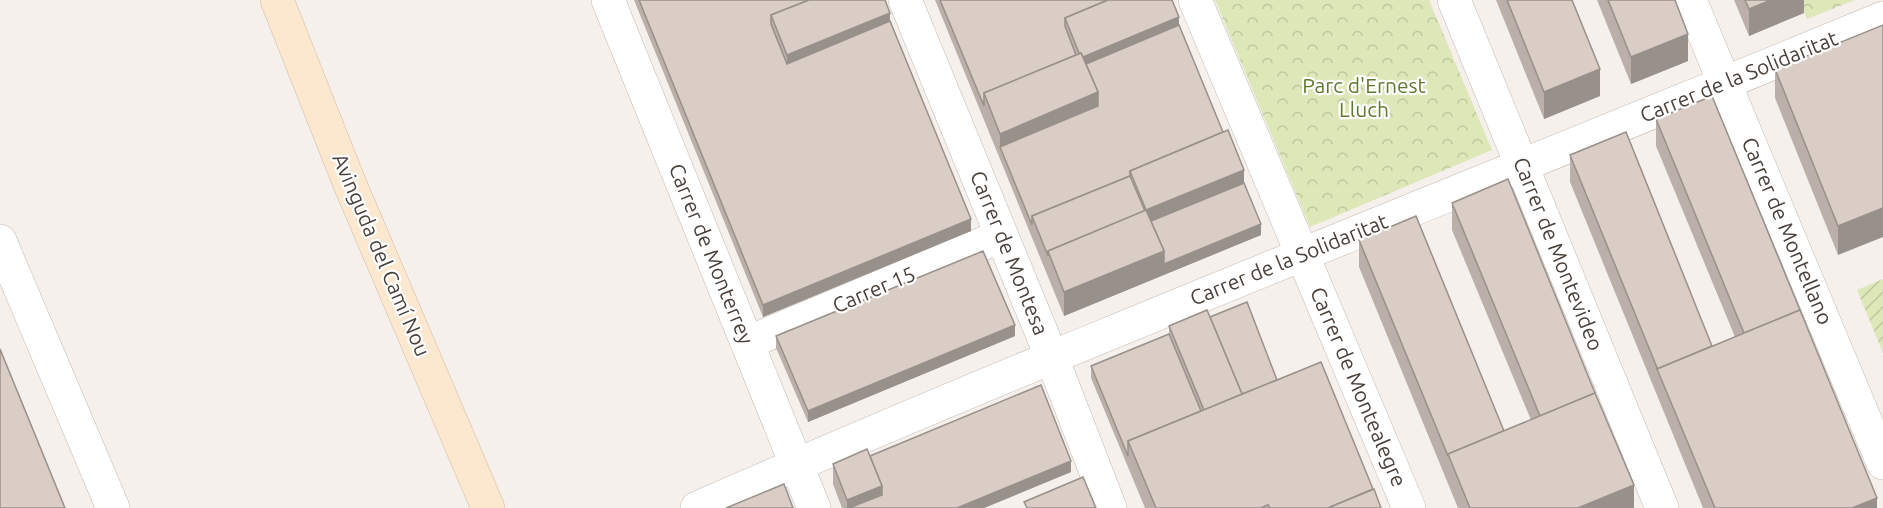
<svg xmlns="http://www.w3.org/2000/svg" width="1883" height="508" viewBox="0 0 1883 508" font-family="Ubuntu,sans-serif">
<defs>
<pattern id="park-crowns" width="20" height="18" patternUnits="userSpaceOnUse" patternTransform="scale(1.5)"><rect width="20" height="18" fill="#dde7b8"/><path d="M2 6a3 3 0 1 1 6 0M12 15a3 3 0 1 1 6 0" fill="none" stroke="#bfc79f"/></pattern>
<pattern id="garden-furrows" width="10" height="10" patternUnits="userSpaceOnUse" patternTransform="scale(1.5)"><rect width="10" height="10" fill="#dde7b8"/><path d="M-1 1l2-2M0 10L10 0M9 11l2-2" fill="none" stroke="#bfc79f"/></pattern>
</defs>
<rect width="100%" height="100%" fill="#f5f0ec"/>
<g fill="url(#park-crowns)">
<polygon points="1215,0 1429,0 1492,150 1310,227"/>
<polygon points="1799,0 1855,0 1807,19"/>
</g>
<polygon fill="url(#garden-furrows)" points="1883,279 1883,353 1857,290"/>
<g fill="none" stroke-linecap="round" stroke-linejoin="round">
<defs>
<g id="street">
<polyline points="608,0 814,508"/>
<polyline points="905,0 1052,358 1110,508"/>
<polyline points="1195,0 1409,508"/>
<polyline points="1454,0 1662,508"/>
<polyline points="1690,0 1883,463"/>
<polyline points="0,241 113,508"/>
<polyline points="747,343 1001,236"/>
<path d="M 697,508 C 1089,337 1488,181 1883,18"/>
</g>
<polyline id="secondary" points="277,0 349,182 488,508"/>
</defs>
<use href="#street" stroke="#c4b9b2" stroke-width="34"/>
<use href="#secondary" stroke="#d5bba0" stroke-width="34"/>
<use href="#street" stroke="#fff" stroke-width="33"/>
<use href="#secondary" stroke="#fce7cf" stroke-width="33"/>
</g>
<g fill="#bbb0a9">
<polygon points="634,0 885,0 890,21 971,231 763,317"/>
<polygon points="935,0 1172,0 1179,25 1244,183 1261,235 1064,316"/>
<polygon points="1496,0 1572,0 1600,96 1544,119"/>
<polygon points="1597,0 1675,0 1688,61 1631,84"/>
<polygon points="1734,0 1804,0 1804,13 1749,36"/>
<polygon points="1883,25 1838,255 1775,98 1775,69"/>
<polygon points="1656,119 1877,508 1703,508 1570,182 1570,155 1712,346 1735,337 1656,146"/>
<polygon points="1452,203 1634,508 1458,508 1359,267 1359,240 1504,431 1531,420 1452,230"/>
<polygon points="1210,317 1277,380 1381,508 1145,508 1091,378 1091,366 1169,334 1169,326"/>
<polygon points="776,336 1015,336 808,422 776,348"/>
<polygon points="870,456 1071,472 984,508 842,508 833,484 833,464"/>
</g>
<g fill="#98908a">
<polygon points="1771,0 1804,0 1804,13 1749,36 1749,9"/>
<polygon points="890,13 890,33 787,75 787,55"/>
<polygon points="1179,17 1179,37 1081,66 1081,57"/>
<polygon points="1688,34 1688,61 1631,84 1631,57"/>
<polygon points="1600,69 1600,96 1544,119 1544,92"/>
<polygon points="1098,92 1098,117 1000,147 1000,134"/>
<polygon points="1244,170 1244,194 1050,255 1146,210"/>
<polygon points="1883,208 1883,237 1838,255 1838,226"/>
<polygon points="971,219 971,231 763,317 763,305"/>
<polygon points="1261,224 1261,235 1064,316 1064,292 1164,251"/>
<polygon points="1015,325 1015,336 808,422 808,411"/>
<polygon points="1071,461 1071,472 984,508 957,508"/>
<polygon points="1634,485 1634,508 1578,508"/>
<polygon points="882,486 882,506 877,508 847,508 847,500"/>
<polygon points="1877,498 1877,508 1852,508"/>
</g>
<g fill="#d9cdc5" stroke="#98908a" stroke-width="1.5">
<polygon points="639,0 809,0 771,15 771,24 787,64 890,21 971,219 763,305"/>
<polygon points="809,0 885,0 890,13 787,55 771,15"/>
<polygon points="940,0 1108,0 1065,18 1065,26 1076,55 984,93 984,106"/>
<polygon points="1108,0 1172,0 1179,17 1083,57 1081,53 1079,53 1065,18"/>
<polygon points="1507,0 1572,0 1600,69 1544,92"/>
<polygon points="1608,0 1675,0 1688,34 1631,57"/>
<polygon points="1745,0 1771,0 1749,9"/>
<polygon points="1179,25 1223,132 1130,171 1130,176 1032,216 1032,225 1000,147 1098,106 1098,92 1086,64"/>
<polygon points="1883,25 1883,208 1838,226 1775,69"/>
<polygon points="1081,53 1098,92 1000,134 984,93"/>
<polygon points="1712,96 1800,310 1744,333 1656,119"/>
<polygon points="1228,130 1244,170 1146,210 1130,171"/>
<polygon points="1626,132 1712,346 1657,369 1658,370 1570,155"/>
<polygon points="1130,176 1145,211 1048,251 1048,256 1032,216"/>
<polygon points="1508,179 1595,393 1540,416 1452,203"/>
<polygon points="1244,183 1261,224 1164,264 1164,251 1151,221"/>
<polygon points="1146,210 1164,251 1064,292 1048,251"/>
<polygon points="1416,216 1504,431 1448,454 1448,456 1359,240"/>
<polygon points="983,251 1015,325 808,411 776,336"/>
<polygon points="1247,302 1277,380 1242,394 1210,317"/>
<polygon points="1207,310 1242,394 1204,410 1169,326"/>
<polygon points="1800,310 1877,498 1852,508 1715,508 1657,369"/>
<polygon points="1169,334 1201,411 1128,441 1128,456 1091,366"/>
<polygon points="0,349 65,508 0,508"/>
<polygon points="1321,362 1373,489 1328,508 1270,508 1268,505 1261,508 1156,508 1128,441"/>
<polygon points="1041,385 1071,461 957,508 849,508 882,495 882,486 870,456"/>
<polygon points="1595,393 1634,485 1578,508 1470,508 1448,454"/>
<polygon points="867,449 882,486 847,500 833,464"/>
<polygon points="1083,477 1096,508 1027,508 1024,502"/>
<polygon points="784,484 793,508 726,508"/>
<polygon points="1374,489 1381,508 1328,508"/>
<polygon points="1268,505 1270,508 1261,508"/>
</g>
<g text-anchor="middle" stroke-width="4.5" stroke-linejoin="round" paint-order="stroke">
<g font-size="21" fill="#4a403a" stroke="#fff">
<text transform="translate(1739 77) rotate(-22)" y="7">Carrer de la Solidaritat</text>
<text transform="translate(1787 231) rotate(67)" y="7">Carrer de Montellano</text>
<text transform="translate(1009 253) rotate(68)" y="7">Carrer de Montesa</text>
<text transform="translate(711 254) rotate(68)" y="7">Carrer de Monterrey</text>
<text transform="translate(1558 254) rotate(68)" y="7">Carrer de Montevideo</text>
<text transform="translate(381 255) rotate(67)" y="7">Avinguda del Camí Nou</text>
<text transform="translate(1289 260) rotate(-22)" y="7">Carrer de la Solidaritat</text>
<text transform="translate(874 290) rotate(-23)" y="7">Carrer 15</text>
<text transform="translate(1358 387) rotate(67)" y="7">Carrer de Montealegre</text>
</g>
<g font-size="21" fill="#5d7a2f" stroke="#fff">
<text x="1364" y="93">Parc d'Ernest<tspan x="1364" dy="24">Lluch</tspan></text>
</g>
</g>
</svg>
